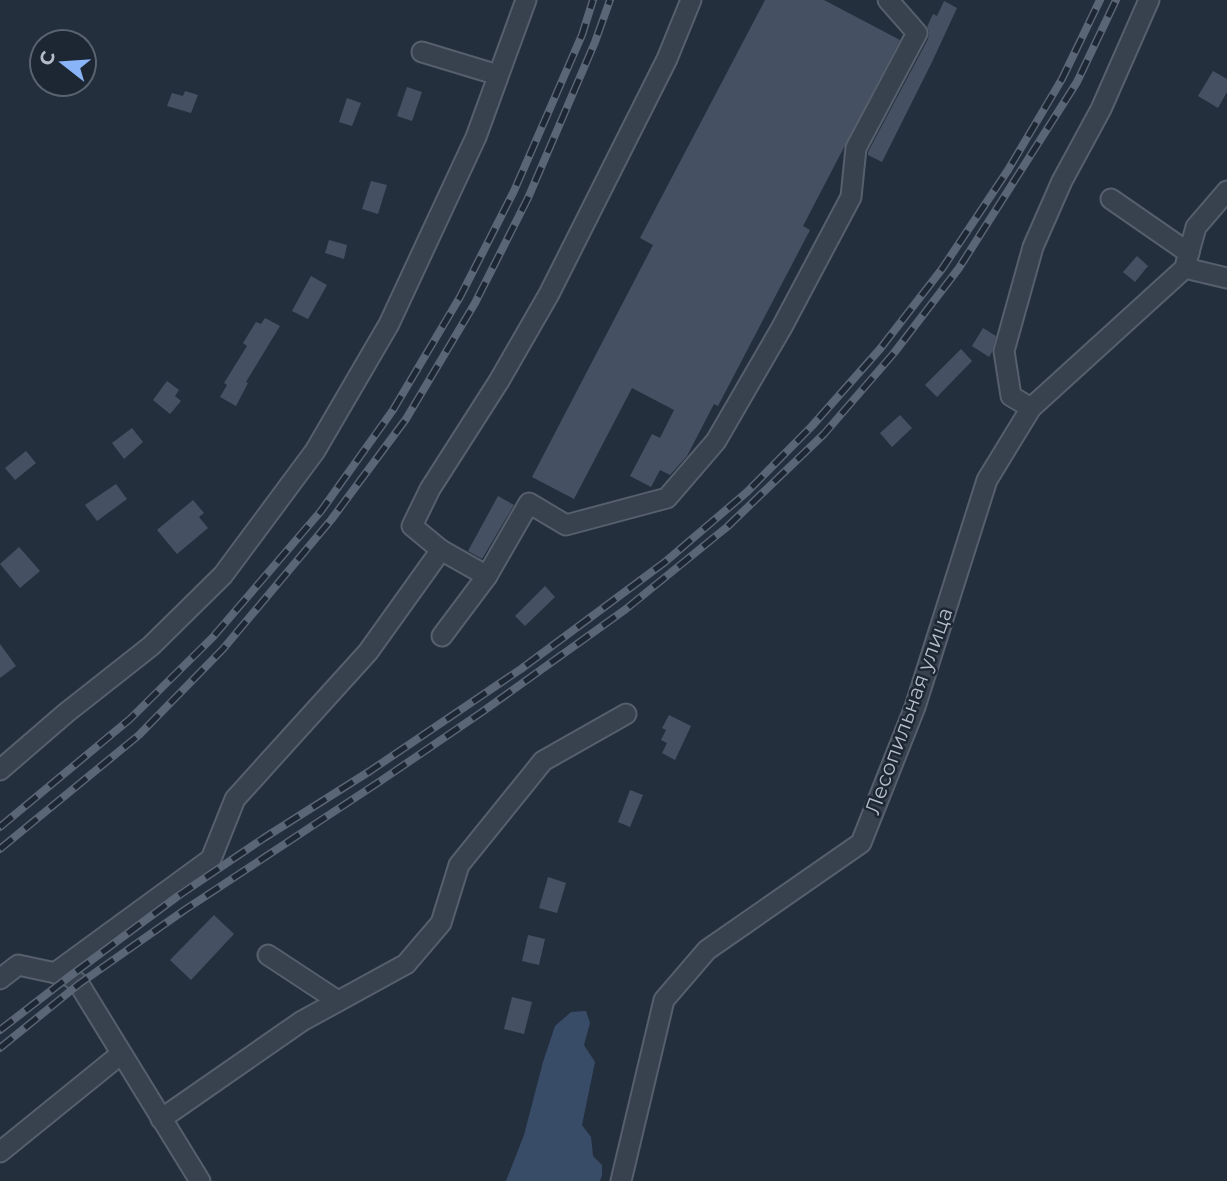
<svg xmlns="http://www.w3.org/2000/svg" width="1227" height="1181" viewBox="0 0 1227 1181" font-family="Montserrat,sans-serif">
<rect width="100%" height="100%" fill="#242f3e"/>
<polygon fill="#394c67" points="586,1011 590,1023 584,1045 595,1062 582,1125 591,1137 593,1156 602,1165 602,1175 600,1181 506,1181 524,1135 543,1062 555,1026 571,1012"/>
<g fill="#455162">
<polygon points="765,0 824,0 900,40 803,226 810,230 718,406 714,404 687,456 670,475 660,470 651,487 630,476 652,434 660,438 674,410 632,388 574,499 532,477 653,245 640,238"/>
<polygon points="944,1 957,8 932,62 882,162 868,155 868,152 928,39 929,32 927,27 933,14 937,16"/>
<polygon points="1213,71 1227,79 1227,92 1218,108 1198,96"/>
<polygon points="407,87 422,92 412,121 397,116"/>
<polygon points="185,91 198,95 191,113 167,106 172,93 183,96"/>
<polygon points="347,98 361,103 352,126 339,122"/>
<polygon points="371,181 387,185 378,214 362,209"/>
<polygon points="329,240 347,245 344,259 325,253"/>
<polygon points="1137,256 1148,266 1135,282 1123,272"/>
<polygon points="311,276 327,285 308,319 292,311"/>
<polygon points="265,318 280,326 246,382 248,383 236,406 220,397 227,385 224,383 247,346 243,343 256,322 261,324"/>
<polygon points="983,328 996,336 992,352 989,357 972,346"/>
<polygon points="961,349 972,361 937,397 925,385"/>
<polygon points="167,381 179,390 175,396 181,401 170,414 153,400"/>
<polygon points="900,415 912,428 892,447 880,433"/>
<polygon points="132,428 143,442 124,459 112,443"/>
<polygon points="26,451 36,463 15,480 5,468"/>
<polygon points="116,484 127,499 97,521 85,505"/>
<polygon points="498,496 514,505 482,559 468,551"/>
<polygon points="193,500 204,513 199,517 208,528 177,554 157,530"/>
<polygon points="19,547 40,571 20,588 0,564"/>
<polygon points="545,586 555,597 525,626 515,616"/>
<polygon points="0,644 16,666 0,678"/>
<polygon points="669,715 691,726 675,760 662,753 667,743 661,740 666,730 662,728"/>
<polygon points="630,790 643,795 630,827 618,822"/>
<polygon points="548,877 566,883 557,913 539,908"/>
<polygon points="214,915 234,934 191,980 170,960"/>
<polygon points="528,935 545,939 539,965 522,961"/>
<polygon points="512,997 532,1002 524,1034 504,1029"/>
</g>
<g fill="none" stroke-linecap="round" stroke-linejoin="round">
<defs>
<g id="minor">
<polyline points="422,52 498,75"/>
<polyline points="1111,199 1189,253"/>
<polyline points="1186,263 1196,227 1227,191"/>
<polyline points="1031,408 1011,396 1004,351 1033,247 1062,181 1101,109 1149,0"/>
<polyline points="441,550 487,576 529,503 566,525 667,498 716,441 782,327 851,197 856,148 917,33 888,0"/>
<polyline points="442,636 487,576"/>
<polyline points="0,770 66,713 151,646 223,575 315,451 389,324 476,137 526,0"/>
<polyline points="268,955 338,1001"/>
<polyline points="55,973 211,859 235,799 368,652 441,550 412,526 430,489 499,381 549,294 667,59 691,0"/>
<polyline points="0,979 18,965 70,976 79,984 200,1181"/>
<polyline points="161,1119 302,1021 406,964 441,923 459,865 543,761 626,714"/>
<polyline points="0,1152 121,1054"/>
<polyline points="621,1181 664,1000 707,950 861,843 915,707 987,480 1031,408 1185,268 1227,278"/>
</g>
</defs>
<use href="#minor" stroke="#565f6c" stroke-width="23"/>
<use href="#minor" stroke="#38414e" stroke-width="19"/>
<defs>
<g id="rail">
<polyline points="0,827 130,719 213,637 321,511 393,410 460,297 514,191 582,35 593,0"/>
<polyline points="0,849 139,735 223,649 331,520 406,419 475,303 528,198 595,42 610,0"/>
<polyline points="0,1030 70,976 178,896 264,838 370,771 521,669 665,562 747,492 812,426 880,349 942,269 1008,170 1062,79 1100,0"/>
<polyline points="0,1048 79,984 186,909 379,782 482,712 626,609 727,527 824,434 894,353 959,268 1077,82 1116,0"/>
</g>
</defs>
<use href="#rail" stroke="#5a6575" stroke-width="8"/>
<use href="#rail" stroke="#1d2633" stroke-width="5" stroke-dasharray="16" stroke-linecap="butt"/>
</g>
<g text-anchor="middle" stroke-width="5" stroke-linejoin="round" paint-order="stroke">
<g font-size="21" fill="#b4bcc9" stroke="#1d2633">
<text transform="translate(909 711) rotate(-70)" y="7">Лесопильная улица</text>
</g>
</g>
<g transform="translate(63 63) rotate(287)"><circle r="33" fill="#1d2633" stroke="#59626f" stroke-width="2"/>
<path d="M0-5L12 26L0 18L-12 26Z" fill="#8ab4f8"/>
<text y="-10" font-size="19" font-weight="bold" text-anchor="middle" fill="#b4bcc9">С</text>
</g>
</svg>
